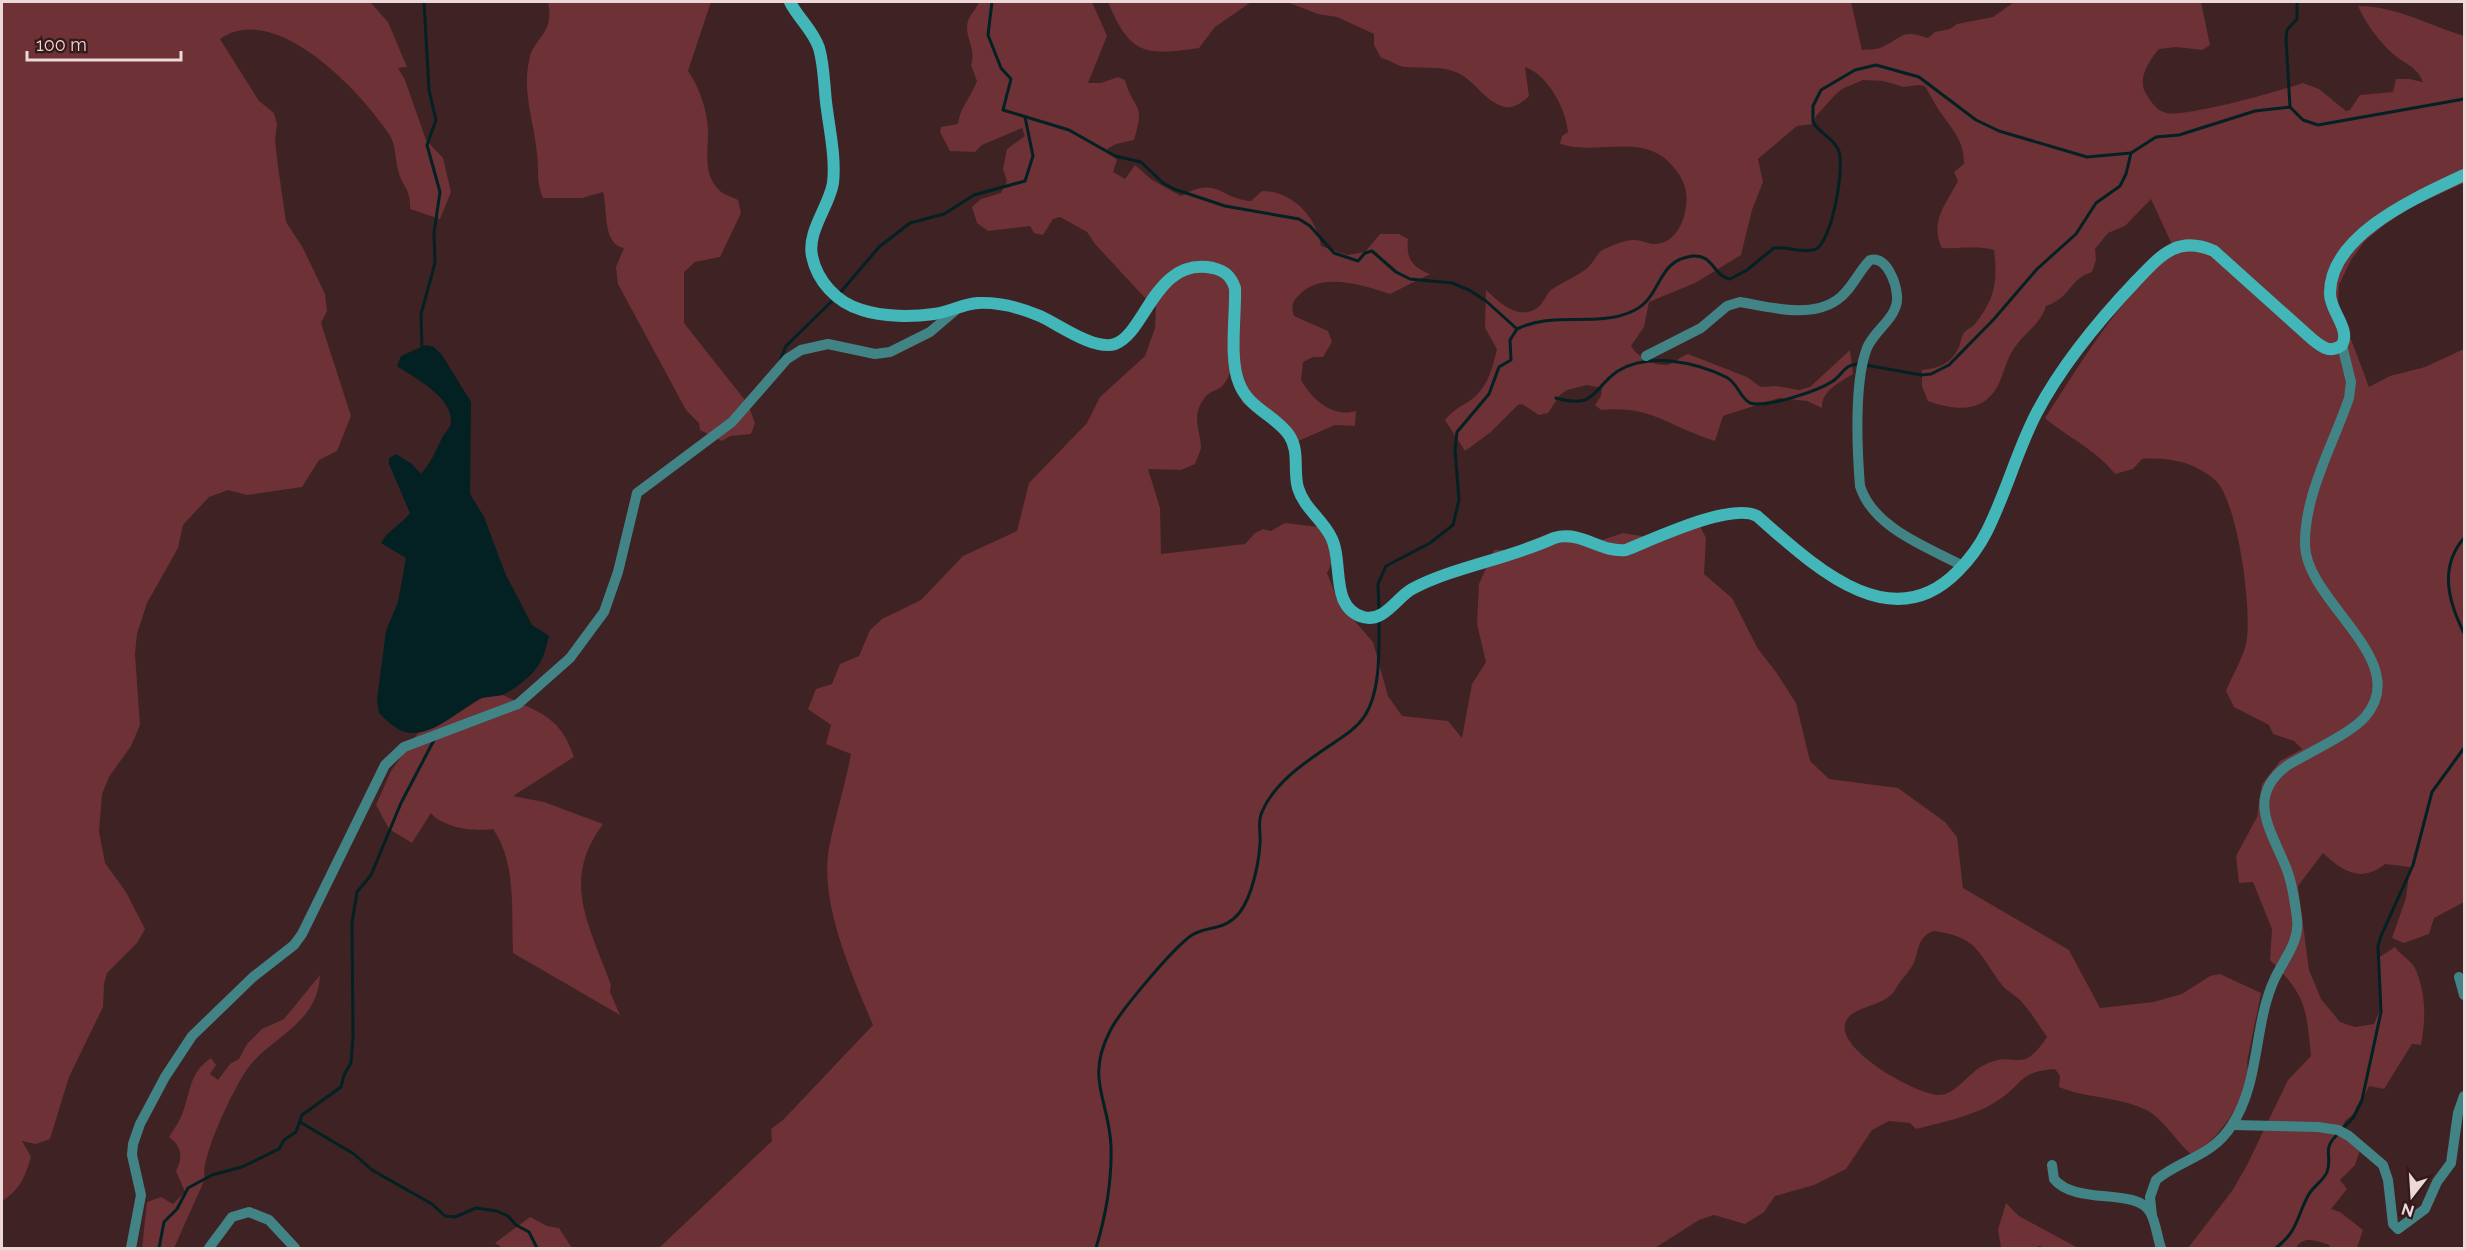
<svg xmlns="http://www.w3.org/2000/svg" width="2466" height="1250" viewBox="0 0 2466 1250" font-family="Raleway,sans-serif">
<rect width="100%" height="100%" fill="#3f2223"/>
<g fill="#6d3136" fill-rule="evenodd">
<path d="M 2,2 L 370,2 L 388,22 L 407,67 L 398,68 L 405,80 L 426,140 L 443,158 L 451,192 L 440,219 L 410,209 C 411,188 402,187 398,170 C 395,158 396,145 389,134 C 361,92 276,0 220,39 L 259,101 L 274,113 L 277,124 L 275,140 L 278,166 L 286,222 L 303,248 L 325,294 L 327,311 L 321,323 L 351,416 L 337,451 L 319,460 L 302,487 L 247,495 L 228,490 L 209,497 L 183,525 L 178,548 L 147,603 L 137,634 L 135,654 L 140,725 L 131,746 L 109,777 L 102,794 L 99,831 L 105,863 L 126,892 L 145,929 L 137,943 L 107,973 L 104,984 L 103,1007 L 69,1077 L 50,1139 L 36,1144 L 22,1141 L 31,1157 C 25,1177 20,1190 2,1201 Z"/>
<path d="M 548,2 L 711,2 L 688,71 C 699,86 707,110 708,129 C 709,149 702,172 718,189 C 722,194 732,197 738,200 L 741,213 L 720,257 L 695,262 L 684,272 L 684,323 L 748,404 L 755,423 L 751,434 L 730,436 L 722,441 L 700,430 L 699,423 L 686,410 L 618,284 L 616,267 L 624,248 C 602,244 608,210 603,192 L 582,198 L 543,198 C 536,182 539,170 537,153 C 534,122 522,92 529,61 C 533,37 555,35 548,2 Z"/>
<path d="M 979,2 L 1092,2 L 1107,36 L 1088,83 L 1101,83 L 1118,77 L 1125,80 C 1134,113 1146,100 1134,140 L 1116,144 L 1107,149 L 1117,160 L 1113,172 L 1125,179 L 1135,165 L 1152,180 L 1181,196 C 1218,175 1220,199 1251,201 L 1262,191 C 1293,191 1317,218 1321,246 L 1347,255 L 1365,252 L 1380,234 L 1399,234 L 1408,239 C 1406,259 1412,267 1430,274 L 1390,294 C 1363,285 1321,271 1299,295 C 1292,302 1291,307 1294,316 L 1328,331 L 1332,342 L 1323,357 L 1313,357 L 1303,362 L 1301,380 C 1312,399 1332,418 1356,411 L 1355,426 L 1335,425 L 1289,445 C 1279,428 1262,410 1242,403 L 1243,398 L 1230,373 C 1221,395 1213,386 1204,399 C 1191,416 1200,429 1201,446 C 1201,451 1197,459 1195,464 L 1181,470 L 1148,469 L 1160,508 L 1161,554 L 1245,544 L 1255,533 L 1263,529 L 1271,531 L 1285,523 L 1320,527 C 1330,543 1337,556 1327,573 L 1339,603 L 1373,642 L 1388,696 L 1402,716 L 1448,721 L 1462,738 L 1472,684 L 1486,662 L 1477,624 L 1479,584 L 1494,550 L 1508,550 L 1547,534 L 1572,530 L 1602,540 L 1623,533 L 1648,537 L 1696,518 L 1706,538 L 1704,574 L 1732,598 L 1758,649 L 1776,672 L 1796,703 L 1810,761 L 1829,779 L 1898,788 L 1945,822 L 1957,837 L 1963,888 L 2069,950 L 2100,1008 L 2153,1002 L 2182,994 L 2210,976 L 2220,974 L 2261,993 C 2257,1015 2252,1036 2248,1057 C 2246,1064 2249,1070 2248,1076 C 2242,1107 2218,1138 2193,1156 C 2178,1144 2162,1117 2146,1110 C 2118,1096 2087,1099 2059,1087 L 2060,1076 L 2055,1069 C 2018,1072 2025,1082 2000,1099 C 1976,1116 1943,1122 1916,1129 L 1910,1123 L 1889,1121 L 1872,1130 L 1846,1169 L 1814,1185 L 1775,1196 L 1764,1212 L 1745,1224 L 1714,1215 L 1699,1220 L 1655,1248 L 659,1248 L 772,1141 L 771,1129 L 783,1120 L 873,1025 C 852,975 819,903 829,848 C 835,817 845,786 851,754 L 826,744 L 831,725 L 808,709 L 816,689 L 832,684 L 840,664 L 859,656 L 870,630 L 882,619 L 921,600 L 963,556 L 1017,531 L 1029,483 L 1087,423 L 1100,397 L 1145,356 L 1155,328 L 1156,305 L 1146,299 L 1095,244 L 1087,232 L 1060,217 L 1053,219 L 1043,235 L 1034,233 L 1030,226 L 988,231 L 977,223 L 972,207 L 981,199 L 1001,193 L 1007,181 L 1003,169 L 1007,149 L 1025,136 L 1022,128 L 982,145 L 975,152 L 950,151 L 940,132 L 941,127 L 958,124 C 960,107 971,97 977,81 L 971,65 C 976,50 967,41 967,27 C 967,17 976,10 979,2 ZM 1934,931 C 1978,937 1978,953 2002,985 C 2007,991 2015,995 2020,1000 C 2030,1011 2039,1025 2047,1037 C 2020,1078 2016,1048 1984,1065 C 1969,1072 1956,1095 1939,1095 C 1918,1095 1833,1049 1846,1021 C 1853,1006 1886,1006 1895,990 C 1900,981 1906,975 1911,968 C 1920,955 1915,937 1934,931 Z"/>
<path d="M 1108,2 L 1251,2 L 1215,27 L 1199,48 C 1145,56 1130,55 1108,2 Z"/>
<path d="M 1287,2 L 1851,2 L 1862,50 C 1868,49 1877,50 1882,47 C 1905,37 1900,29 1928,38 L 1935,32 L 1950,29 L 1957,24 L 1993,17 L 2014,2 L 2201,2 L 2210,45 L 2202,50 L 2176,47 L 2159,49 C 2149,60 2136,81 2147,95 C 2152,103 2157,111 2167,113 C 2188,117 2280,91 2303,83 L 2319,89 L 2346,111 L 2350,110 L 2360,95 L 2393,92 L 2396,79 L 2409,79 L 2423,82 C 2417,66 2404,64 2392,53 C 2378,40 2366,24 2358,6 C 2396,6 2429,25 2464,36 L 2464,183 L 2413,206 L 2383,226 L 2365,241 L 2351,260 L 2339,285 L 2338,305 L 2369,387 L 2390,376 L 2425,367 L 2464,349 L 2464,902 L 2434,918 L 2429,934 L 2404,943 L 2392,938 L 2406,898 L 2410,867 L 2385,864 C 2362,883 2343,872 2323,853 L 2298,886 L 2309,970 L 2321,999 L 2340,1022 L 2355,1027 L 2374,1024 L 2380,1010 L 2378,958 L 2395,947 C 2400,955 2411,960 2415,968 C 2426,992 2426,1019 2421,1045 L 2412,1044 L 2384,1089 L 2369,1086 L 2357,1111 L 2345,1121 L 2340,1132 L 2360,1150 L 2355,1165 L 2340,1180 L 2347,1189 L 2331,1209 L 2340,1212 L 2363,1230 L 2357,1248 L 2330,1248 L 2329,1245 C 2317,1241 2303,1235 2296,1248 L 2188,1248 L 2232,1191 L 2246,1167 L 2288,1080 L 2311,1056 C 2306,1006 2306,996 2270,960 L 2272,929 L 2253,882 L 2239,883 L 2236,856 L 2257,817 L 2262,784 L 2280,761 L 2302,749 L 2294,741 L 2273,734 L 2269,725 L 2234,707 L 2226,691 C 2232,676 2242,660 2246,644 C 2253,615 2238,500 2215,480 C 2194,462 2169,457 2142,459 L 2133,469 L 2115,474 C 2097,450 2068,438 2045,418 C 2085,357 2118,299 2175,251 L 2151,199 L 2125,226 L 2108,233 L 2095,249 L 2096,260 L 2092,272 C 2069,279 2072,297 2046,306 C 2041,324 2025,332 2015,347 C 2007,358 2005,369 2000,381 C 1986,414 1956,411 1928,401 L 1922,386 L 1922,370 C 1939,368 1951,364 1959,347 C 1961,343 1961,336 1964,333 C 1966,329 1972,328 1975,324 C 1995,299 1998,281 1994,250 C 1977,245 1960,249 1942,248 C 1929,222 1946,204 1958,181 L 1954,172 L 1964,164 C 1964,142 1955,133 1943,116 C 1936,107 1931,96 1925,86 L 1918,85 L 1904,87 L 1883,81 L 1863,80 L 1842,89 L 1835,95 L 1816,116 L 1813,124 L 1797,126 L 1758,159 L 1763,182 L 1752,210 L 1741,255 L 1695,283 L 1649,302 L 1644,327 L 1631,346 C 1637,357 1657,368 1670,364 C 1677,361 1681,356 1688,354 L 1747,377 L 1761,387 L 1776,386 L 1799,390 L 1810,387 L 1850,350 L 1853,374 C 1840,382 1821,391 1822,408 L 1807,401 L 1779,398 L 1723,416 L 1715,441 C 1669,427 1652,405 1601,410 L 1595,405 L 1601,396 L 1602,388 L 1587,385 L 1567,390 L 1560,395 L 1548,413 L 1539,415 L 1522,404 L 1518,405 L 1491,432 L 1465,451 L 1445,420 C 1452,411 1458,408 1468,402 C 1487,390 1492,370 1497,349 L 1485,328 L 1486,290 C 1499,302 1518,321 1537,308 C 1543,304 1546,295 1551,290 C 1562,282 1576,277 1586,269 C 1594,263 1597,252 1604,249 C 1613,245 1626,239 1635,240 C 1641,240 1647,243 1653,244 C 1671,245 1682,228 1685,212 C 1688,197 1687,186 1678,173 C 1648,128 1602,157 1560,144 L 1562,136 L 1568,132 C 1566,109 1548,75 1525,67 L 1529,96 C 1523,102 1513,109 1505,107 C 1487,103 1476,83 1460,74 C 1443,65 1425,69 1406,67 C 1398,67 1389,59 1381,58 L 1374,45 L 1374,34 L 1337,17 L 1318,14 Z"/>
<path d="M 503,695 C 539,713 560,715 574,757 L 513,796 L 544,802 L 603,824 C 560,881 590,926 611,985 L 610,992 L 620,1015 L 513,953 C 511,913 517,863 493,829 C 475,832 443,828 431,813 L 412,843 L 389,829 L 376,805 L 391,771 L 418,733 L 446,721 L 482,698 Z"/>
<path d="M 320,975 C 318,1024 272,1036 248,1068 C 235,1086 199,1159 205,1179 L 174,1248 L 142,1248 L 147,1202 L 161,1197 L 173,1204 L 185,1192 L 176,1171 C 183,1157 182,1147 169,1137 C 174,1129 180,1121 183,1112 C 191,1089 190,1072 211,1058 L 216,1065 L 210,1074 L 218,1080 L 230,1064 L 239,1059 L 247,1044 L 262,1029 L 284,1019 Z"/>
<polygon points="2006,1203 2019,1216 2078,1248 2001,1248 1998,1230"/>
<polygon points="530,1217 547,1226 559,1228 572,1248 503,1248 495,1243"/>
</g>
<path fill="#032122" d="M 426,345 L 434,347 L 442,355 L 471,402 L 470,494 L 484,517 L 505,573 L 532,625 L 549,636 C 546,648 543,661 535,670 C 528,679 512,691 502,695 C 494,697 486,696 479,699 C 459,710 438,732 414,733 C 400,734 388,722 379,713 L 377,700 L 386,631 L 398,602 L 406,558 L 381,543 C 388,530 401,525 410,513 L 389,464 L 389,458 L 396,454 L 412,464 L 421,474 C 432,461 435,452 442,438 C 445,432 451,427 451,422 C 452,396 414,378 397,366 L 401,356 Z"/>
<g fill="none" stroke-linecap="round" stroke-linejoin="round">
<g stroke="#032122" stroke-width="3">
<polyline points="992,2 988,35 1001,68 1011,79 1003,110 1069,130 1115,156 1141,162 1163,183 1174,189 1225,206 1299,219 1310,226 1334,253 1358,261 1365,253 1372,251 1396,272 1410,279 1452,283 1469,290 1486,301 1517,329"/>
<polyline points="2290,107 2286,39 2287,30 2297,19 2297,2"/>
<polyline points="839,294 879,247 910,223 944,214 974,195 1025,181 1033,156 1025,117"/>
<polyline points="422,348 421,314 435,263 434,233 440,192 427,145 436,120 429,90 424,2"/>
<polyline points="780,361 786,346 834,299"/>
<polyline points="1866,365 1921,375 1931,374 1949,365 1994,319 2037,269 2076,234 2096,203 2120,186 2126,174 2131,153"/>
<path d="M 1556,398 C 1597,410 1592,388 1618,371 C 1649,352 1695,362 1726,377 C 1738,383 1739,397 1750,403 C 1767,408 1818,391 1833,381 C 1843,374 1845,363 1860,364"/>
<path d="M 2464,538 C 2439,567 2448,601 2464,633"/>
<path d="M 1379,610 L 1378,584 L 1386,566 L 1430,543 L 1453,525 L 1459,500 L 1455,450 L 1457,432 L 1489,394 L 1499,367 L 1511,360 L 1510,340 L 1517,329 C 1554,310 1598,329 1635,310 C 1663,295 1656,260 1693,256 C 1713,254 1714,277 1730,279 L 1747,270 L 1774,248 C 1786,246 1805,254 1816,249 C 1832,241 1846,164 1838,149 C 1833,138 1819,133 1813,122 L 1813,106 L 1821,90 L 1855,70 L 1876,65 L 1919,77 L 1976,120 L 1999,131 L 2087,157 L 2131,153 L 2156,137 L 2179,135 L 2255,111 L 2290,107 L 2303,120 L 2318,125 L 2464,99"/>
<polyline points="300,1122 354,1154 372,1170 432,1204 445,1216 455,1217 476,1208 497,1211 508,1216 516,1225 529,1232 537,1248"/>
<polyline points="2342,1129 2353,1118 2362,1100 2381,1012 2378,946 2381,936 2413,865 2432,792 2464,748"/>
<polyline points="159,1248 164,1222 177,1209 188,1188 212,1175 242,1167 279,1149 284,1140 296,1132 302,1115 341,1087 344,1075 351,1063 353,1037 352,923 357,892 371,875 401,803 434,740"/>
<path d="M 1096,1248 C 1106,1215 1112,1181 1111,1146 C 1109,1099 1085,1080 1110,1031 C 1120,1011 1173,948 1192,935 C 1208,925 1224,932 1240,912 C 1252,896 1259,863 1260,843 C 1261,832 1257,822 1262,812 C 1274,783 1304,763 1329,746 C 1341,738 1355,730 1364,717 C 1381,692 1379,649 1379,620"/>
<polyline points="2038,1248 2041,1248"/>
<path d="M 2276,1248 C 2299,1230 2296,1217 2309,1194 C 2314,1186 2323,1181 2327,1172 C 2333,1156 2321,1149 2338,1134"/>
</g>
<g stroke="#428486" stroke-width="10">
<path d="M 1646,356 L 1701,328 L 1727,306 L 1740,302 C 1770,307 1810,319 1837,300 C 1851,291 1858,272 1870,260 C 1887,256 1896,283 1897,296 C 1899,317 1874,330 1867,348 C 1854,381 1857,449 1860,486 C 1873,528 1927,547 1963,566"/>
<polyline points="2459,977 2464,995"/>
<polyline points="2233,1125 2318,1127 2338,1130 2349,1136 2383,1165 2388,1180 2393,1224 2398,1229 2425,1209 2437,1182 2451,1163 2458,1113 2464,1096"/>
<path d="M 2052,1165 L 2054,1179 C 2076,1206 2136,1187 2150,1212 C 2156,1222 2157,1237 2161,1248"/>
<path d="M 2152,1216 L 2150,1197 L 2156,1180 C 2181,1159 2212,1157 2232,1125 C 2261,1080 2253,1025 2275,978 C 2284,959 2300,941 2297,919 C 2295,903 2293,886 2287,870 C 2272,831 2244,797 2288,765 C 2308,753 2350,734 2365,717 C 2414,661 2306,602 2305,545 C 2304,495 2333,445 2349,398 L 2351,382 L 2342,345"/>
<polyline points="131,1248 141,1195 132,1155 133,1144 140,1124 165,1077 192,1036 253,977 294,945 302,934 385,765 404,747 518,704 570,658 604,612 618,572 637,493 732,422 787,359 801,350 828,344 875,354 890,352 930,332 957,309"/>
<polyline points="209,1248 232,1217 249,1212 269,1220 295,1248"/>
</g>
<path stroke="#43b6b9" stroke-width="12" d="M 790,2 C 798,18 813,30 819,48 C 824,65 824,84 826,102 C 829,128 836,157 833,183 C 829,207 807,231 812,256 C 817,281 837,303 862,310 C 883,317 912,317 934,314 C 949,312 963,304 978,303 C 998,302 1021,308 1040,316 C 1058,324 1094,351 1115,344 C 1146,333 1155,256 1213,268 C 1225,271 1231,276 1235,288 C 1236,315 1229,359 1239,383 C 1248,408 1275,415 1289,435 C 1300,451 1293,471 1298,488 C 1304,508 1323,520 1331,537 C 1344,561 1329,607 1363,617 C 1384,623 1397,597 1412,589 C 1453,567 1509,559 1554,538 C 1581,530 1600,553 1626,550 C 1654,539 1731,502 1757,516 C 1811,563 1890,641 1958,571 C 1969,560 1980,545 1987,531 C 2006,493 2017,451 2036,414 C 2062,364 2099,320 2137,280 C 2161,255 2178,235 2214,251 L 2312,339 C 2322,347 2330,354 2342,345 C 2351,329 2330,311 2330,294 C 2329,234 2420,196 2464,175"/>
</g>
<rect width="2466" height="1250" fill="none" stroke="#ecd8d8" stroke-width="6"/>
<g transform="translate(2412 1196) rotate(197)" stroke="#34181a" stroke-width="4.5" paint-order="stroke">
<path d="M0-4.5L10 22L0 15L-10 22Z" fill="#ecd8d8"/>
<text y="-9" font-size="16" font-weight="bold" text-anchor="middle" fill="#ecd8d8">N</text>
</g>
<path d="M27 51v9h154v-9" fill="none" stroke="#ecd8d8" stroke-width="3"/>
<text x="36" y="51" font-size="18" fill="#ecd8d8" stroke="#34181a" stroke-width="4.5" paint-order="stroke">100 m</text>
</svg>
